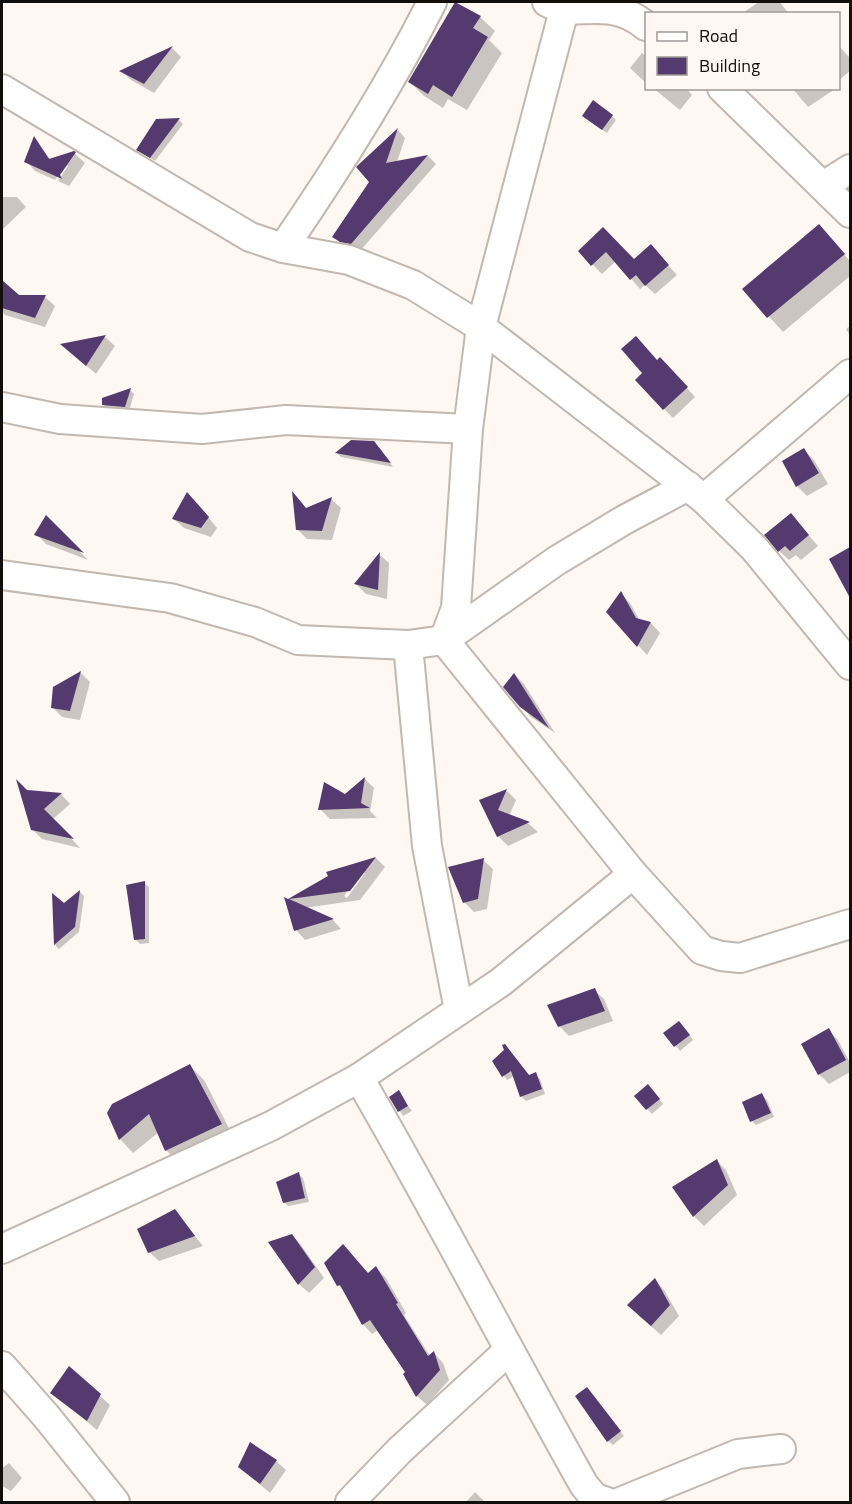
<svg xmlns="http://www.w3.org/2000/svg" width="852" height="1504" viewBox="0 0 852 1504" font-family="'Titillium Web',sans-serif">
<rect width="100%" height="100%" fill="#fef7f2"/>
<g fill="#0003" fill-rule="evenodd">
<polygon points="759,2 780,2 789,14 741,14"/>
<polygon points="456,3 480,17 495,31 489,40 502,53 467,110 448,99 443,108 424,96 410,82"/>
<polygon points="838,45 850,58 850,71 838,81"/>
<polygon points="172,48 181,57 154,93 131,80 122,71"/>
<polygon points="642,53 646,56 646,83 630,68"/>
<polygon points="653,88 686,88 692,95 680,110"/>
<polygon points="792,88 835,88 835,89 808,107"/>
<polygon points="612,116 616,120 607,133 588,120"/>
<polygon points="179,120 183,124 155,161 138,150 157,121"/>
<polygon points="398,130 405,138 397,162 428,156 436,164 360,251 343,245 334,236 371,182 358,167"/>
<polygon points="34,138 51,160 74,153 85,163 69,186 58,181 68,166 64,166 55,180 35,171 26,161"/>
<polygon points="2,197 17,197 26,207 3,229"/>
<polygon points="819,226 850,261 850,276 783,332 744,289"/>
<polygon points="603,229 634,261 651,246 677,275 655,294 645,285 640,289 616,261 602,274 580,252"/>
<polygon points="2,282 19,296 45,297 55,306 45,327 5,315 2,311"/>
<polygon points="850,326 850,335 846,329"/>
<polygon points="105,337 115,346 96,374 63,345"/>
<polygon points="657,362 669,368 695,397 673,418 664,409"/>
<polygon points="130,390 134,394 129,411 108,409 104,405"/>
<polygon points="379,447 393,467 341,457 337,453"/>
<polygon points="804,450 814,460 828,484 807,496 797,486"/>
<polygon points="331,499 341,508 332,540 307,539 297,529 307,509"/>
<polygon points="197,503 217,528 211,537 184,528 174,519"/>
<polygon points="791,515 818,546 801,560 796,555 789,560 779,551"/>
<polygon points="46,517 88,560 46,544 36,534"/>
<polygon points="850,549 850,592 831,560"/>
<polygon points="380,555 389,563 387,599 366,594 356,584"/>
<polygon points="621,594 630,603 640,621 651,623 660,633 647,655 608,612"/>
<polygon points="81,673 90,682 80,720 62,717 52,707 55,688"/>
<polygon points="515,675 524,684 555,733 531,717 521,706"/>
<polygon points="365,779 374,788 370,811 377,818 330,819 320,809 346,796"/>
<polygon points="507,791 516,800 509,816 529,824 538,832 508,846 498,836 481,800"/>
<polygon points="27,792 61,794 70,804 53,819 80,848 42,839 32,829"/>
<path d="M 376,858 L 385,867 L 360,900 L 304,908 L 333,920 L 341,929 L 305,940 L 296,930 L 289,900 L 329,876 L 328,873 ZM 361,873 L 365,873 L 347,898 L 344,896 Z"/>
<polygon points="483,860 493,869 487,909 474,912 464,902"/>
<polygon points="144,883 149,887 149,943 140,944 136,940"/>
<polygon points="80,892 84,896 79,932 59,949 55,945 54,897 64,904"/>
<polygon points="594,990 604,999 613,1021 569,1036 559,1026"/>
<polygon points="684,1027 693,1040 680,1051 665,1033"/>
<polygon points="828,1030 838,1040 850,1063 850,1072 829,1084 819,1074"/>
<polygon points="494,1062 530,1076 535,1074 540,1079 545,1094 526,1101 521,1096 514,1076 507,1080"/>
<polygon points="190,1066 204,1080 234,1138 180,1164 166,1150 159,1132 133,1153 120,1139"/>
<polygon points="652,1090 663,1104 652,1114 636,1096"/>
<polygon points="398,1092 412,1111 403,1116 391,1097"/>
<polygon points="762,1095 767,1100 774,1117 756,1125 752,1121"/>
<polygon points="717,1161 726,1170 737,1195 704,1226 694,1216 674,1187"/>
<polygon points="298,1174 303,1178 309,1202 288,1206 284,1202"/>
<polygon points="175,1211 203,1246 159,1261 149,1252"/>
<polygon points="292,1235 301,1245 324,1278 309,1293 299,1284"/>
<polygon points="326,1263 369,1275 376,1268 386,1278 406,1313 404,1315 430,1356 434,1353 443,1363 449,1380 427,1405 417,1396 405,1374 407,1373 378,1330 372,1334 363,1324 345,1292 339,1286"/>
<polygon points="655,1280 664,1290 679,1316 661,1335 638,1315"/>
<polygon points="69,1368 110,1405 97,1430 52,1393"/>
<polygon points="591,1393 624,1436 613,1445 608,1441"/>
<polygon points="276,1461 286,1470 270,1493 240,1467"/>
<polygon points="9,1463 22,1478 11,1491 2,1486 2,1468"/>
<polygon points="475,1492 485,1502 466,1502"/>
</g>
<g fill="#543a6e">
<polygon points="455,2 481,16 473,28 488,37 452,97 433,85 428,94 408,82"/>
<polygon points="173,46 144,84 119,71"/>
<polygon points="593,100 613,115 602,130 582,116"/>
<polygon points="180,118 150,158 136,150 156,119"/>
<polygon points="398,128 386,163 428,155 351,244 340,242 332,237 369,182 356,167"/>
<polygon points="34,136 49,159 74,151 76,152 60,175 62,179 24,162"/>
<polygon points="819,224 845,254 767,318 742,289"/>
<polygon points="603,227 634,259 651,244 669,265 645,286 636,275 630,280 606,252 591,266 578,251"/>
<polygon points="2,280 19,295 46,295 35,318 2,308"/>
<polygon points="106,335 86,366 60,344"/>
<polygon points="636,336 657,360 660,357 688,387 663,410 635,380 642,373 621,349"/>
<polygon points="131,388 125,407 102,405 102,398"/>
<polygon points="351,440 374,441 391,463 335,453"/>
<polygon points="804,448 819,473 796,487 782,461"/>
<polygon points="292,491 306,508 332,497 322,531 296,530"/>
<polygon points="187,492 209,517 201,528 172,519"/>
<polygon points="791,513 809,535 790,551 785,546 778,552 764,535"/>
<polygon points="46,515 84,553 34,535"/>
<polygon points="850,547 850,598 829,559"/>
<polygon points="380,552 378,590 354,584"/>
<polygon points="621,591 636,618 651,622 637,647 606,612"/>
<polygon points="81,671 70,711 51,708 53,687"/>
<polygon points="514,673 549,728 520,707 503,687"/>
<polygon points="365,777 361,803 370,808 318,810 324,782 345,794"/>
<polygon points="16,779 27,790 62,793 44,809 74,839 31,830"/>
<polygon points="507,789 498,810 530,822 497,837 479,800"/>
<polygon points="376,857 350,891 289,899 334,919 294,931 284,897 288,899 328,876 326,872"/>
<polygon points="484,858 478,899 463,903 448,867"/>
<polygon points="145,881 145,939 134,940 126,885"/>
<polygon points="80,890 75,927 54,945 52,893 64,903"/>
<polygon points="595,988 605,1011 558,1027 547,1005"/>
<polygon points="679,1021 690,1035 674,1047 663,1033"/>
<polygon points="829,1028 846,1060 818,1075 801,1044"/>
<polygon points="505,1044 529,1075 536,1072 542,1089 520,1097 511,1071 502,1077 492,1061 504,1050 502,1045"/>
<polygon points="190,1064 222,1124 165,1151 149,1114 119,1140 107,1113 112,1104"/>
<polygon points="648,1084 660,1099 646,1110 634,1096"/>
<polygon points="399,1090 408,1106 398,1112 389,1097"/>
<polygon points="762,1093 771,1113 750,1122 742,1102"/>
<polygon points="717,1159 728,1185 693,1217 672,1187"/>
<polygon points="299,1172 305,1198 283,1203 276,1182"/>
<polygon points="175,1209 195,1236 148,1253 137,1229"/>
<polygon points="292,1234 315,1267 298,1285 268,1242"/>
<polygon points="343,1244 368,1273 376,1266 398,1303 396,1304 428,1356 434,1351 440,1370 416,1397 403,1374 405,1372 370,1320 362,1325 340,1285 337,1286 324,1263"/>
<polygon points="655,1278 670,1305 651,1326 627,1305"/>
<polygon points="69,1366 101,1394 87,1421 50,1393"/>
<polygon points="587,1387 621,1431 607,1442 575,1396"/>
<polygon points="250,1442 277,1460 260,1484 238,1467"/>
</g>
<g fill="none" stroke-linecap="round" stroke-linejoin="round">
<defs>
<g id="minor">
<path d="M 564,10 C 596,9 620,4 646,26"/>
<polyline points="722,88 850,213"/>
<polyline points="2,89 250,237 283,248 349,260 413,285 481,327 704,499 754,548 850,665"/>
<polyline points="823,186 850,169"/>
<path d="M 283,248 C 337,169 389,88 432,2"/>
<polyline points="2,407 60,419 202,429 286,420 468,429"/>
<polyline points="704,499 850,374"/>
<polyline points="2,575 170,598 255,622 298,640 408,645 444,640 556,561 624,520 688,486"/>
<polyline points="444,640 456,608 468,429 481,327 564,10 547,2"/>
<polyline points="444,640 633,874 702,950 721,956 740,958 850,924"/>
<polyline points="408,645 427,846 459,1010"/>
<path d="M 359,1078 C 437,1212 508,1350 584,1485 L 595,1498 L 607,1502"/>
<polyline points="2,1249 271,1126 359,1078 501,982 633,874"/>
<polyline points="2,1366 46,1416 115,1502"/>
<polyline points="350,1502 400,1450 508,1351"/>
<polyline points="620,1502 738,1454 781,1449"/>
</g>
</defs>
<use href="#minor" stroke="#c2b8af" stroke-width="32"/>
<use href="#minor" stroke="#fff" stroke-width="28"/>
</g>
<rect width="852" height="1504" fill="none" stroke="#110e0b" stroke-width="6"/>
<rect x="645" y="12" width="195" height="78" fill="#fef7f2" stroke="#9f9a96" stroke-width="1.5"/>
<rect x="657" y="32" width="30" height="9" fill="#ffffff" stroke="#9f9a96" stroke-width="1.5"/>
<text x="699" y="42" font-size="18" fill="#110e0b">Road</text>
<rect x="657" y="57" width="30" height="18" fill="#543a6e" stroke="#9f9a96" stroke-width="1.5"/>
<text x="699" y="72" font-size="18" fill="#110e0b">Building</text>
</svg>
